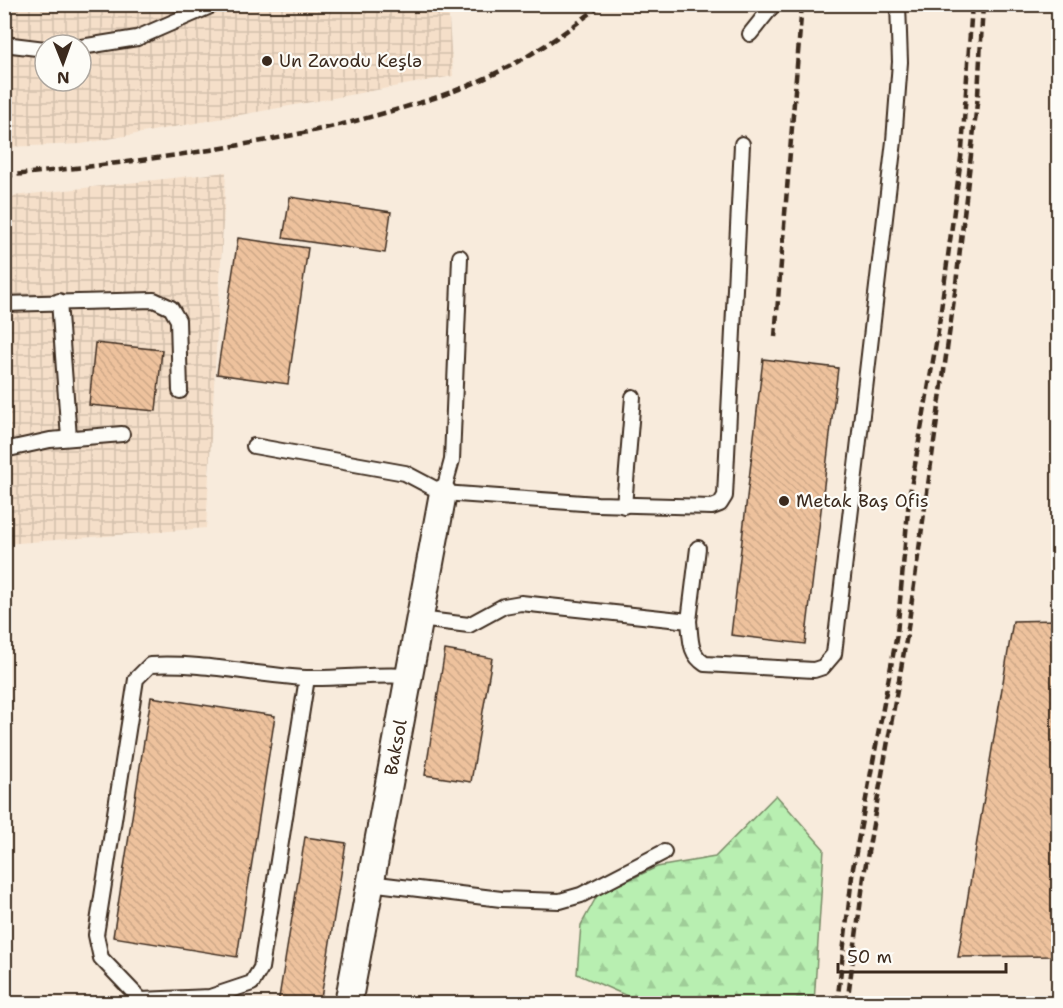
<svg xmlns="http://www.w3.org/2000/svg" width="1063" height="1008" viewBox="0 0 1063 1008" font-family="'Shantell Sans',sans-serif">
<defs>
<pattern id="industrial-grid" width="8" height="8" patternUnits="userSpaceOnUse" patternTransform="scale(1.5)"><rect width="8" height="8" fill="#f5dfc9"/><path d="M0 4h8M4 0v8" fill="none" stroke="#d3c0ac"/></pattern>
<pattern id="forest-firs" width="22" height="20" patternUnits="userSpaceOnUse" patternTransform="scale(1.5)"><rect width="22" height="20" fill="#b8efb1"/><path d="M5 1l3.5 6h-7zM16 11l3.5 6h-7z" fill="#9fcd98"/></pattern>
<pattern id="building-back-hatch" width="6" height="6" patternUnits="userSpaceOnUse" patternTransform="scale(1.5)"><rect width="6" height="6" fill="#eec29d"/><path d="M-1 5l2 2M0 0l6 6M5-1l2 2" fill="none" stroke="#cda787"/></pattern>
</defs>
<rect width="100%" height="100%" fill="#f8ebdc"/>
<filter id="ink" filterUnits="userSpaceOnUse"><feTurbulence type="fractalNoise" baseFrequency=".0167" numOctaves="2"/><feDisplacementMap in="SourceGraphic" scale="12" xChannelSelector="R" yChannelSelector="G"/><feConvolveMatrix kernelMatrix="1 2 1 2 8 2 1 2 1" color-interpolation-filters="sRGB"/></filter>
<g filter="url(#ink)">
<g fill="url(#industrial-grid)" fill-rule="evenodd">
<path d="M 4,5 L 448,5 L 453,76 L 81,144 L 5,147 ZM 45,45 L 81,45 L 81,81 L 45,81 Z"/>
<polygon points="226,172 206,528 5,544 4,197"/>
</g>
<polygon fill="url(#forest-firs)" stroke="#7a8c68" stroke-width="1.5" points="776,795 824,849 814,1003 643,1003 577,974 581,925 598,894 657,867 715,857"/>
<g fill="url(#building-back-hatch)" stroke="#3b2a1e" stroke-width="1.5">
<polygon points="290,197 391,212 385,253 283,238"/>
<polygon points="238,238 308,248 288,384 217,374"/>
<polygon points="95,343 162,350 156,411 89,405"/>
<polygon points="763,359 838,368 805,644 731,635"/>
<polygon points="1058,620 1058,956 958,957 1013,621"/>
<polygon points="445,650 492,658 471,782 425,775"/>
<polygon points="151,697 275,716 237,957 113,937"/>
<polygon points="305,837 346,843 320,1004 278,1004"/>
</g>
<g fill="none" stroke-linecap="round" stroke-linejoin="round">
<defs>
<g id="service">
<polyline points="750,34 774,4"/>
<polyline points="4,44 45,49"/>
<polyline points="81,47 137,38 215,4"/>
<polyline points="59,301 69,438"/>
<polyline points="4,304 154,300 171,308 178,320 180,391"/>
<polyline points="254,446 405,473 443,493 597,504 712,507 720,504 725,496 742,144"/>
<polyline points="4,450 50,440 122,434"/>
<polyline points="443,493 452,460 460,257"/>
<polyline points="624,506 633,397"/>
<path d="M 419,619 L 469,625 L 504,606 L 521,603 L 689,621 C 691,639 689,654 705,664 L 814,670 L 823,667 L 834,654 L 894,141 L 900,62 L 898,4"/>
<polyline points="689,621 698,548"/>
<polyline points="369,883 501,899 560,901 581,895 664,852"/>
<polyline points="141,1000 210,997 252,983 261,968 307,678"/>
<path d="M 141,1004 L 141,1000 L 101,958 L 96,935 L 136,679 L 150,665 C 203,662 254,675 306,678 C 340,679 373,674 407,676"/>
</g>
<g id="minor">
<path id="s1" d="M 348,1004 L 443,493"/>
</g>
</defs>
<use href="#service" stroke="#3b2a1e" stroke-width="18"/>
<use href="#minor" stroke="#3b2a1e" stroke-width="30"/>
<use href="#service" stroke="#fdfcf7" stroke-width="14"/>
<use href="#minor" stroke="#fdfcf7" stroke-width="26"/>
<g stroke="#3b2a1e" stroke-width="4.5" stroke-dasharray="9 4.5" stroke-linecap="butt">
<path d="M 4,176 C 125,163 246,149 363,119 C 406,107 451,95 492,75 C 532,56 567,32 602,4"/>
<polyline points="775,337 802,4"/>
<polyline points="837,1004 853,868 897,634 909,499 938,332 962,150 972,4"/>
<polyline points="847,1004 865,869 907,635 955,292 978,95 983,4"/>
</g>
</g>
</g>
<g fill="#3b2a1e" stroke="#fdfcf7" stroke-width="2">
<circle cx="267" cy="61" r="6"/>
<circle cx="784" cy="501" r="6"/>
</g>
<g text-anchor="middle" stroke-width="4.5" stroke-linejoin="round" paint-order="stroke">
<g font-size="18" fill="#3b2a1e" stroke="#fdfcf7" text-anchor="start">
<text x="279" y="67">Un Zavodu Keşlə</text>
<text x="796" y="507">Metak Baş Ofis</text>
</g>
<g font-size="18" fill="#3b2a1e" stroke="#fdfcf7">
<text dy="6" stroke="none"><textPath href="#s1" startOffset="261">Baksol</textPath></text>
</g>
</g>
<rect width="1063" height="1008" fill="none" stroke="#fdfcf7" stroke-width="24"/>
<rect x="12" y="12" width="1039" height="984" fill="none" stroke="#3b2a1e" stroke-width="2" filter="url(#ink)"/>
<g transform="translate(63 63) rotate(179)"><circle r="28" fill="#fdfcf7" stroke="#afa8a0" stroke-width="1.5"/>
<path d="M0-4.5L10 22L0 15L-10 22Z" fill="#3b2a1e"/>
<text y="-9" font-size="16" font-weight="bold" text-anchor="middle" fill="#3b2a1e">N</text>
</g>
<path d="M838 963v9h168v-9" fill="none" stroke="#3b2a1e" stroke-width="3"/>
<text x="847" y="963" font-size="18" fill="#3b2a1e" stroke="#fdfcf7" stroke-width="4.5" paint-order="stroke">50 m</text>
</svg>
